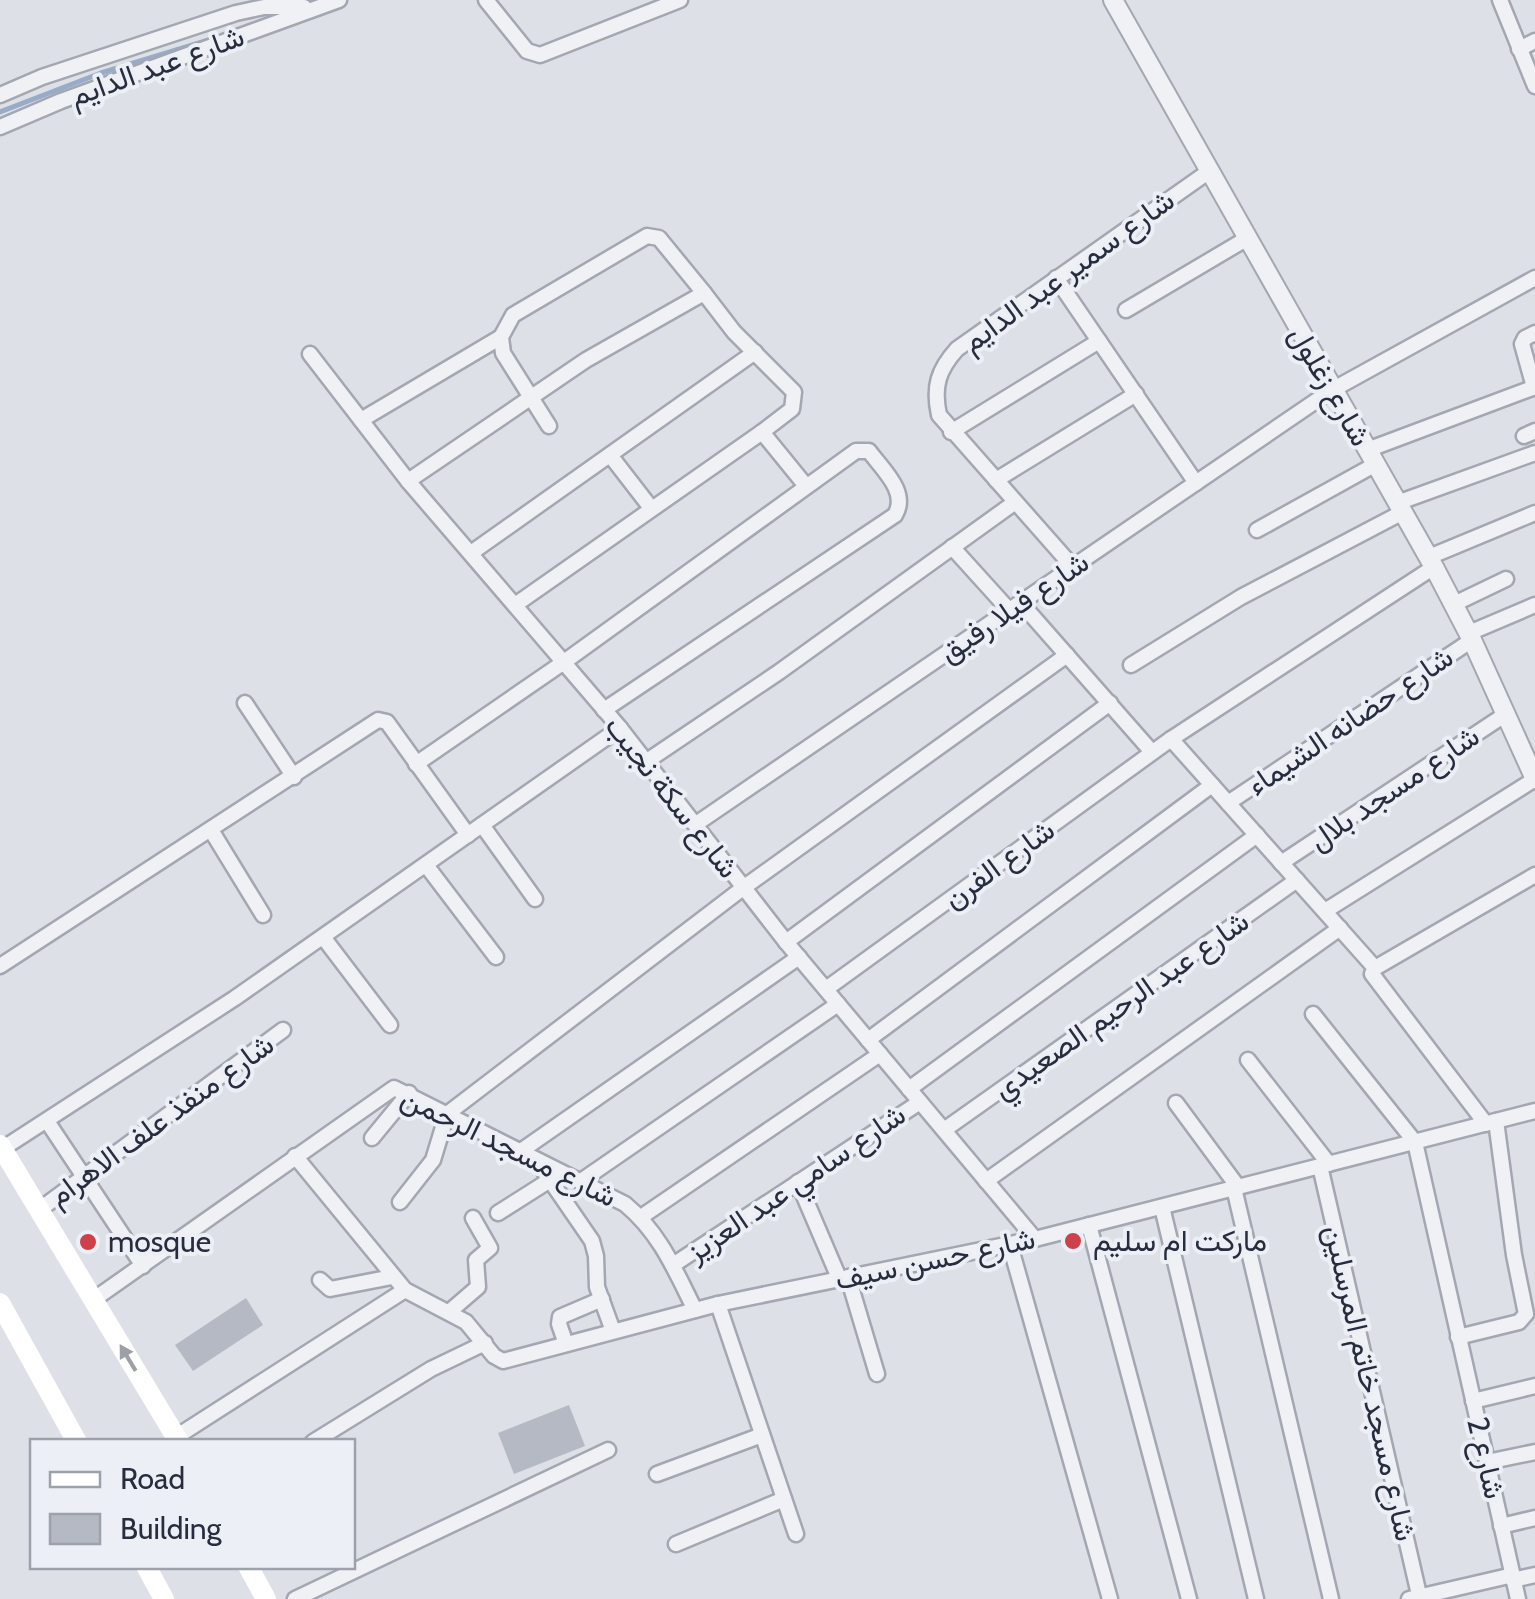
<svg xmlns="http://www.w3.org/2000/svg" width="1535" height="1599" viewBox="0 0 1535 1599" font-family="Cabin,Vazirmatn,sans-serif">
<rect width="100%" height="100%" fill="#dde0e7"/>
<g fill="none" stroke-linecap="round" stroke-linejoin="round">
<polyline stroke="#98abc8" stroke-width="5" points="0,112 101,73 222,36"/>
</g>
<g fill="#b4b9c4">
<polygon points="246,1298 263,1325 193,1371 175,1345"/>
<polygon points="569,1405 585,1446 514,1474 498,1433"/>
</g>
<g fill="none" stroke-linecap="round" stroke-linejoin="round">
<defs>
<g id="minor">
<polyline points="486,0 527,51 540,55 680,0"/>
<polyline points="1500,0 1535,86"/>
<polyline points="1519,49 1535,41"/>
<polyline points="0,95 42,77 236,13 264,7 304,7"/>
<polyline points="0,127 61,101 339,0"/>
<polyline points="1056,278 1196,483"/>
<polyline points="1126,310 1246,239"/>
<polyline points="310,354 408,481 620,728 786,942 1035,1239"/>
<polyline points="1534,387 1522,344 1525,338 1535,333"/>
<polyline points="361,420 501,337"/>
<polyline points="549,426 503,353 501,337 513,315 647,236 659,238 704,293"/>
<polyline points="762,432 806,486"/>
<polyline points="951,432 1099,341"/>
<polyline points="1524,436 1535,431"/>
<polyline points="1367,450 1535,387"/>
<polyline points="610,455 651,508"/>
<polyline points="996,480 1136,394"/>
<polyline points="408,481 586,360 704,293 734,332 794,392 792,409 762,432 515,605"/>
<polyline points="1397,503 1535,453"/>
<polyline points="1257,530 1376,464"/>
<polyline points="952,547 1009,610"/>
<polyline points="471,553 755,352"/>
<polyline points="1429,557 1535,513"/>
<path d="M 1073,567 L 939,415 C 933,387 938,370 957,349 L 1208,172"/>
<polyline points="1021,603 1152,752"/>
<polyline points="1454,604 1506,579"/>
<polyline points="1469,633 1535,605"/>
<polyline points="1131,665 1241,597 1403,512"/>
<polyline points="245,703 294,777"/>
<polyline points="1171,739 1375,968"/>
<polyline points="647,761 779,672 1014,503"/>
<path d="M 416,764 L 564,662 L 856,451 L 869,451 C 882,469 909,492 895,515 L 604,710"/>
<polyline points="1228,803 1472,640"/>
<polyline points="696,824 1332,390 1535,278"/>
<polyline points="482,825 535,899"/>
<polyline points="211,830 263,915"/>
<polyline points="1281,863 1506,714"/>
<polyline points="426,865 496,957"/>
<polyline points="1325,911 1535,779"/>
<polyline points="323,937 390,1025"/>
<polyline points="786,942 1110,703"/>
<polyline points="0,966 378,720 387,722 468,835"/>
<polyline points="826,989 1171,739 1434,567"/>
<polyline points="1313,1014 1415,1142 1518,1599"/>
<polyline points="868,1040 1212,785"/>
<polyline points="1248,1060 1329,1164"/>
<polyline points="909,1089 1257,835"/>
<polyline points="1176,1103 1238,1187"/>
<polyline points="47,1121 143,1266"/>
<polyline points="1486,1124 1372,974 1375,968 1535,875"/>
<polyline points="944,1130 1297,880"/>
<polyline points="372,1138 409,1093"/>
<polyline points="2,1149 235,998 620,728"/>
<polyline points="518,1153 799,957"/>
<polyline points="295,1156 405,1290 466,1322 494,1356 503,1361 718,1304 1035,1239 1535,1111"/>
<polyline points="537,1161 592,1241 596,1256 597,1287 613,1331"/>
<polyline points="1320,1166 1420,1599"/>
<polyline points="581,1181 838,1004"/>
<polyline points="986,1181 1340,928"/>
<polyline points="798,1182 839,1278"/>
<polyline points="1234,1188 1331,1599"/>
<polyline points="400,1202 433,1160 447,1114 743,888 1067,655"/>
<polyline points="1162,1207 1256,1599"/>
<polyline points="39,1210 283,1030"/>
<polyline points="498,1213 550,1180"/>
<polyline points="641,1217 880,1054"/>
<polyline points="1089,1225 1189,1599"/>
<polyline points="1010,1245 1110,1599"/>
<polyline points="673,1265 920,1102"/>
<polyline points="848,1277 877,1374"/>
<polyline points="320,1280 330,1289 392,1277"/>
<path d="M 93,1300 L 394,1088 L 625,1204 C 660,1233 675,1270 695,1310"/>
<polyline points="718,1304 796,1534"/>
<polyline points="449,1312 478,1287 476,1260 490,1248 473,1218"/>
<polyline points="1458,1337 1519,1322 1526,1314 1514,1255 1496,1121"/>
<polyline points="566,1344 559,1324 560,1317 602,1299"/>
<polyline points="1473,1401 1535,1386"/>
<polyline points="176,1437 405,1290"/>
<polyline points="313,1442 431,1369 485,1343"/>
<polyline points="1487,1462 1535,1452"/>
<polyline points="657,1474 762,1435"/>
<polyline points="1501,1526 1535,1518"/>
<polyline points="676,1544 784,1499"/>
<polyline points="1513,1580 1535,1575"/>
<polyline points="295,1599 608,1450"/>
<polyline points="1409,1599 1513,1575"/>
</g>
<polyline id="tertiary" points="1113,0 1434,567 1472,640 1535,779"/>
</defs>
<use href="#minor" stroke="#a3a7b1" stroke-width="19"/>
<use href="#tertiary" stroke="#a3a7b1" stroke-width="22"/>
<use href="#minor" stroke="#f0f1f5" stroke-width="14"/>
<use href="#tertiary" stroke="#f0f1f5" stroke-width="18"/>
<g stroke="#fff" stroke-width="20">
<polyline points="0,1145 179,1442"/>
<polyline points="0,1303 77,1442"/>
<polyline points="146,1566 164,1599"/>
<polyline points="248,1566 266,1599"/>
</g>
</g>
<defs><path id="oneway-solid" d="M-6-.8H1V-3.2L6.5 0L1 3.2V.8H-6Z" transform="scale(2.5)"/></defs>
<use fill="#9ea0a8" href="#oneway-solid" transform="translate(128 1358) rotate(-121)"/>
<g fill="#ce404a" stroke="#eceff5" stroke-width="4">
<circle cx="1073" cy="1241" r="10"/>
<circle cx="88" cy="1242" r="10"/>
</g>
<g text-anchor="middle" stroke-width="8" stroke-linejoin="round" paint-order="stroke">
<g font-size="30" fill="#272d3e" stroke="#eceff5">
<text transform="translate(157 66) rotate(-20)" y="10">شارع عبد الدايم</text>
<text transform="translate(1068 271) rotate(-36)" y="10">شارع سمير عبد الدايم</text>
<text transform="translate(1330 386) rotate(60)" y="10">شارع زغلول</text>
<text transform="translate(1014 607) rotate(-34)" y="10">شارع فيلا رفيق</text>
<text transform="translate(1350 721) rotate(-34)" y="10">شارع حضانه الشيماء</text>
<text transform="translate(1394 788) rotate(-34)" y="10">شارع مسجد بلال</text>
<text transform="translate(672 797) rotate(52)" y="10">شارع سكة نجيب</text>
<text transform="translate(999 864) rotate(-36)" y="10">شارع الفرن</text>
<text transform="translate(1121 1005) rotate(-35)" y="10">شارع عبد الرحيم الصعيدي</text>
<text transform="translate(161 1120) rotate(-36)" y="10">شارع منفذ علف الاهرام</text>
<text transform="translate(509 1147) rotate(26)" y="10">شارع مسجد الرحمن</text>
<text transform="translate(796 1183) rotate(-34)" y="10">شارع سامي عبد العزيز</text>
<text transform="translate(935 1259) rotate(-12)" y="10">شارع حسن سيف</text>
<text transform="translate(1370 1383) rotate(77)" y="10">شارع مسجد خاتم المرسلين</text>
<text transform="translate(1486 1458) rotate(77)" y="10">شارع 2</text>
</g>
<g font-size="30" fill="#272d3e" stroke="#eceff5" text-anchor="start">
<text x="1093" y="1251">ماركت ام سليم</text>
<text x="108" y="1252">mosque</text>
</g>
</g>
<rect x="30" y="1439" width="325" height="130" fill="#eceff5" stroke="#9da1ac" stroke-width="2.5"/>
<rect x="50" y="1472" width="50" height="15" fill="#ffffff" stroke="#9da1ac" stroke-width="2.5"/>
<text x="120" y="1489" font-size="30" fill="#272d3e">Road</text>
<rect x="50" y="1514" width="50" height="30" fill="#b4b9c4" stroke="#9da1ac" stroke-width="2.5"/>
<text x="120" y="1539" font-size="30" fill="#272d3e">Building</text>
</svg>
